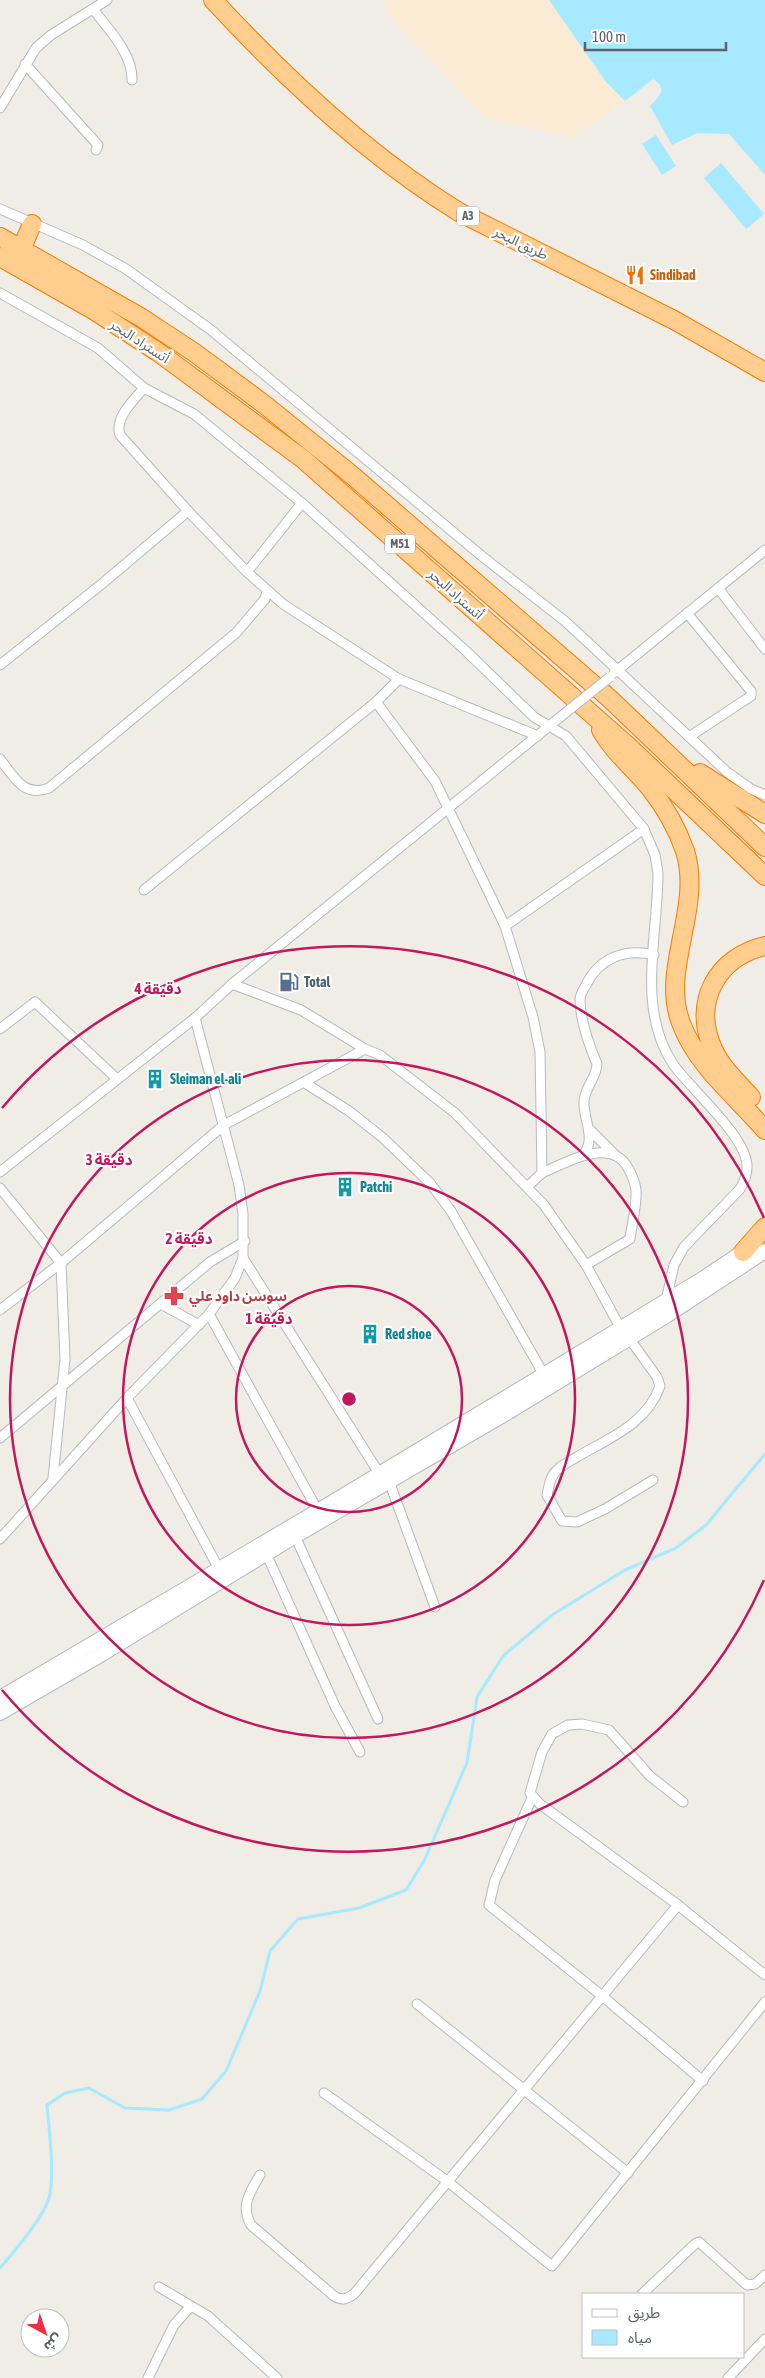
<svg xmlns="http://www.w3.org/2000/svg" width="765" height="2378" viewBox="0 0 765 2378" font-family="'Asap Condensed','Noto Sans Arabic',sans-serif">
<rect width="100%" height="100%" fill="#f0ece6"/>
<polygon fill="#fbebd5" points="383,0 549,0 606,82 625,101 574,137 486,118 393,20"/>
<g fill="#a7e9ff">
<path d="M 549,0 L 765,0 L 765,175 L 729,134 L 697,133 L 672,145 L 650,106 C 660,96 668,88 653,79 L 625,101 L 606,82 Z"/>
<polygon points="656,135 676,166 662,175 642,144"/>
<polygon points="721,163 764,214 746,229 704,178"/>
</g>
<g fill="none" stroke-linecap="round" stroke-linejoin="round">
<path stroke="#a7e9ff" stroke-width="3" d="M 0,2268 C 14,2252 43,2218 49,2198 C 55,2177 49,2128 47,2105 L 65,2093 L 89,2088 L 125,2108 L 169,2110 L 202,2099 L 226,2071 L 260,1991 L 270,1951 L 298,1919 L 359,1908 L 406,1890 L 424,1861 L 467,1763 L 477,1697 L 503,1656 L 552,1615 L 625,1570 L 676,1548 L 706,1525 L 765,1454"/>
<defs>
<g id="street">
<path d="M 93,9 C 108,29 133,54 132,80"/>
<polyline points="25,64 98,145 96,150"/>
<polyline points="0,108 36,48 51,35 107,0"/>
<polyline points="0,209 83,245 126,269 211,330 483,557 566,622 727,772 751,789 765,795"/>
<path d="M 0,293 L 98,348 L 144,388 L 194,414 L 302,503 L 466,651 L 534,717 L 566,736 L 644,829 L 655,855 L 658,873 C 658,936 636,1008 673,1064 C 690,1089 749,1138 747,1168 C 747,1176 744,1182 740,1189 L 684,1247 L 674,1265 L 666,1301"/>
<path d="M 144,388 C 134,400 114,418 120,435 L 188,511 L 247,572 L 283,604 L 399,679 L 538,736"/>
<polyline points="247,572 302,503"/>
<polyline points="718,588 765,649"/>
<polyline points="687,613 751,691 751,696 689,737"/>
<polyline points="0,665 103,583 188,511"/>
<polyline points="614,673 765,550"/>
<polyline points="399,679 376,702 435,781 505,926 533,1017 540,1052 542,1173 527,1187"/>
<path d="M 0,759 C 14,777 24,798 49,788 L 236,633 L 265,599 L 267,591"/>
<polyline points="144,890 376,702"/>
<polyline points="505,926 644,829"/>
<polyline points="232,984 301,1010 365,1049 380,1055 455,1113 544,1205 586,1265 620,1327"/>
<polyline points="0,1029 35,1002 117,1079"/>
<polyline points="305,1083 349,1111 383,1138 430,1183 451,1211 544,1375"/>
<polyline points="589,1129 615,1155"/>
<path d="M 583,1155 C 597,1139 583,1120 584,1101 C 585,1087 597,1077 597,1064 C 589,1045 580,1020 580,999 C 580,995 583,990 586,985 C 599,958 625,948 654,955"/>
<polyline points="0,1172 195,1018 232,984 559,718"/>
<path d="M 542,1173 C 565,1163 611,1136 628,1168 C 632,1175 635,1182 636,1190 C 637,1206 632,1223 630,1239 L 586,1265"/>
<polyline points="0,1188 61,1263 65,1359 53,1478"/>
<polyline points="243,1258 379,1473"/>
<polyline points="161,1304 199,1325"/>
<polyline points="0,1310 61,1263 224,1125 365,1049"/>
<polyline points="209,1314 318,1511"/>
<path d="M 629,1338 L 657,1377 L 660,1386 C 647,1424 609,1438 577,1457 C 567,1463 555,1468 551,1479 C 549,1484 548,1490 547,1495 L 562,1521 L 577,1522 L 605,1509 L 653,1480"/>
<polyline points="127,1398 219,1569"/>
<polyline points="0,1438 210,1262 245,1241"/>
<polyline points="389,1481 435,1607"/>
<polyline points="295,1536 378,1719"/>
<polyline points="0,1539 127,1398 209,1314 235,1278 243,1258 243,1214 239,1185 195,1018"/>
<polyline points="266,1553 335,1706 360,1752"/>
<polyline points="532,1798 495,1880 489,1905 601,1995 703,2081"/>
<polyline points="683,1802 650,1776 609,1730 582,1724 568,1725 552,1734 542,1752 530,1793 540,1804 678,1905 765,1975"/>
<polyline points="417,2004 628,2173"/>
<polyline points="324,2093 447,2181 552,2266 765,2002"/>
<path d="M 260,2175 C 250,2192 240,2206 251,2225 L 334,2296 C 342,2301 347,2299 354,2294 L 678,1905"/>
<polyline points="159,2287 208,2316 277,2378"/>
<polyline points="642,2294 695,2244 699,2242 747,2285 755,2284 765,2275"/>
<polyline points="148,2378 174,2325 190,2307"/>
<polyline points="728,2378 765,2339"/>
</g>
<g id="secondary">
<polyline points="0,1698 318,1511 704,1278 752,1246"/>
<polyline points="0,1713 102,1654 295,1536 505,1414 666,1316 765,1251"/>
</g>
<g id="highway">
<path d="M 213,0 C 285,78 368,156 459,212 L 674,320 L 765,372"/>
<polyline points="0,237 142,318 195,353 265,405 353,476 609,698 765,847"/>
<polyline points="21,250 32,224"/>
<polyline points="0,257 95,311 158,352 303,459 628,746 765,876"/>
<path d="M 601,730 C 614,753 634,768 650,788 C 665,807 677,828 685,851 C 703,908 660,969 681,1023 C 697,1066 736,1096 765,1130"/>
<polyline points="700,773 765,814"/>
<path d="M 751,1097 C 737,1082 722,1068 713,1049 C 692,1002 717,957 765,946"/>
<polyline points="743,1252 765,1227"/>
</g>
</defs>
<use href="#street" stroke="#b6babd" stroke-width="11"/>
<use href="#secondary" stroke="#b4babe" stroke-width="16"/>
<use href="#highway" stroke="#f67b00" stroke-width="20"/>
<use href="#street" stroke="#fff" stroke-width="9"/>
<use href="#secondary" stroke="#fff" stroke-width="14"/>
<use href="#highway" stroke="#ffcd8e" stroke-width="18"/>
<defs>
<polyline id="street-bridge" points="559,718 610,677"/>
</defs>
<use href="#street-bridge" stroke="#b6babd" stroke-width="11" stroke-linecap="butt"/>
<use href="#street-bridge" stroke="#fff" stroke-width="9"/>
</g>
<g fill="none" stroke="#c2185b" stroke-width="2.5">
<circle cx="349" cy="1399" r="113"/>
<circle cx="349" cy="1399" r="226"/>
<circle cx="349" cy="1399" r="339"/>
<path d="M764 1580A453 453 0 0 1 2 1690M2 1108A453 453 0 0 1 764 1218"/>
</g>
<defs>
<symbol id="restaurant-bare" viewBox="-9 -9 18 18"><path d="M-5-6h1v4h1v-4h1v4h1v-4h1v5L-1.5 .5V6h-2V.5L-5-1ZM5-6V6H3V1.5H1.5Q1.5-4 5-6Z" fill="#e8710a" stroke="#fff" stroke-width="2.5" paint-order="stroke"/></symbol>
<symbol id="fuel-bare" viewBox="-9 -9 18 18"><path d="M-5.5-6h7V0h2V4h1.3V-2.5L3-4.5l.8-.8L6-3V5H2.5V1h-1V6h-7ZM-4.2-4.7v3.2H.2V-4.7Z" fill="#5c6f8a" stroke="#fff" stroke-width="2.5" paint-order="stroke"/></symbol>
<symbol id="building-bare" viewBox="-9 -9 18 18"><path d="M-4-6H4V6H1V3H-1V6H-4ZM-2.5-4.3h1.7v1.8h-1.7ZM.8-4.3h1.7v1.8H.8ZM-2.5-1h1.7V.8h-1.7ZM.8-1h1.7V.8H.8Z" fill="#0f9aa8" stroke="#fff" stroke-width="2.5" paint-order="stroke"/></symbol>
<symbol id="pharmacy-bare" viewBox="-9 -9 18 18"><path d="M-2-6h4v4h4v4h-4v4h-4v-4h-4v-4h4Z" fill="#e0444e" stroke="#fff" stroke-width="2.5" paint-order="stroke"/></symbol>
</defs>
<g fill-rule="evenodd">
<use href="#restaurant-bare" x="621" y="261" width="28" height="28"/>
<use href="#fuel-bare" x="275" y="968" width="28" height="28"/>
<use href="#building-bare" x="141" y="1065" width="28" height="28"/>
<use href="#building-bare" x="331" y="1173" width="28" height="28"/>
<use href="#pharmacy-bare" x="160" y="1282" width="28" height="28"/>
<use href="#building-bare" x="356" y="1320" width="28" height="28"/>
</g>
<g text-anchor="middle" stroke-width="4.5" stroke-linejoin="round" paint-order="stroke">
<g fill="#fff" stroke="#8e9295" stroke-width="1">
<rect x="457" y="206.5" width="22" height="19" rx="4"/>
<rect x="385" y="534.5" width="30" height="19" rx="4"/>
</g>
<g font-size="12" font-weight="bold" fill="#5d6367">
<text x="468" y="220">A3</text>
<text x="400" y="548">M51</text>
</g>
<g font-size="14" fill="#5d6367" stroke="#fff">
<text transform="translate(521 243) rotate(26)" y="5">طريق البحر</text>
<text transform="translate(140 341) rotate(33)" y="5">أتستراد البحر</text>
<text transform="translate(456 594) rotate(42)" y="5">أتستراد البحر</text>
</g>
<g font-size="14" font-weight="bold" fill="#c56008" stroke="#fff" text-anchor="start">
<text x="650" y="280">Sindibad</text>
</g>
<g font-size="14" font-weight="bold" fill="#4e5e75" stroke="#fff" text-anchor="start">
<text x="304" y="987">Total</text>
</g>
<g font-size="14" font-weight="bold" fill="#0d838f" stroke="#fff" text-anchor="start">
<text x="170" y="1084">Sleiman el-ali</text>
<text x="360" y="1192">Patchi</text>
<text x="385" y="1339">Red shoe</text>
</g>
<g font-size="14" font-weight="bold" fill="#be3a42" stroke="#fff" text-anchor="start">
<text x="189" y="1301">سوسن داود علي</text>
</g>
</g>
<circle cx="349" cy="1399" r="8" fill="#c2185b" stroke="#fff" stroke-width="2.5"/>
<g font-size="15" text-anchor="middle" font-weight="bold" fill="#c2185b" stroke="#fff" stroke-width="4.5" stroke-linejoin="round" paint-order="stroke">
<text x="158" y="994">4 دقيقة</text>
<text x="109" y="1165">3 دقيقة</text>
<text x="189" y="1244">2 دقيقة</text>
<text x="269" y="1324">1 دقيقة</text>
</g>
<rect x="582" y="2293" width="162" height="65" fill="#ffffff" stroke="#bec1c2"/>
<rect x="592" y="2309" width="25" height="8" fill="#ffffff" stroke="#bec1c2"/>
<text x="628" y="2318" font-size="15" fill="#5d6367">طريق</text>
<rect x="592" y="2330" width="25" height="15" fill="#a7e9ff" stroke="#bec1c2"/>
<text x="628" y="2343" font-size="15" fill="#5d6367">مياه</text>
<g transform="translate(45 2333) rotate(140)"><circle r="24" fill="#ffffff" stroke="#bec1c2"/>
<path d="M0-4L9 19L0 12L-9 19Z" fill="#ee2e44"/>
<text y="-8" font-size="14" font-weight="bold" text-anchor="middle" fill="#5d6367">ش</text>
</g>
<path d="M585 42v8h141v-8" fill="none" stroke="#5d6367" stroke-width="2.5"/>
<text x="592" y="42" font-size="15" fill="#5d6367" stroke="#ffffff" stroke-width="4" paint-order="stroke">100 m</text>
</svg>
